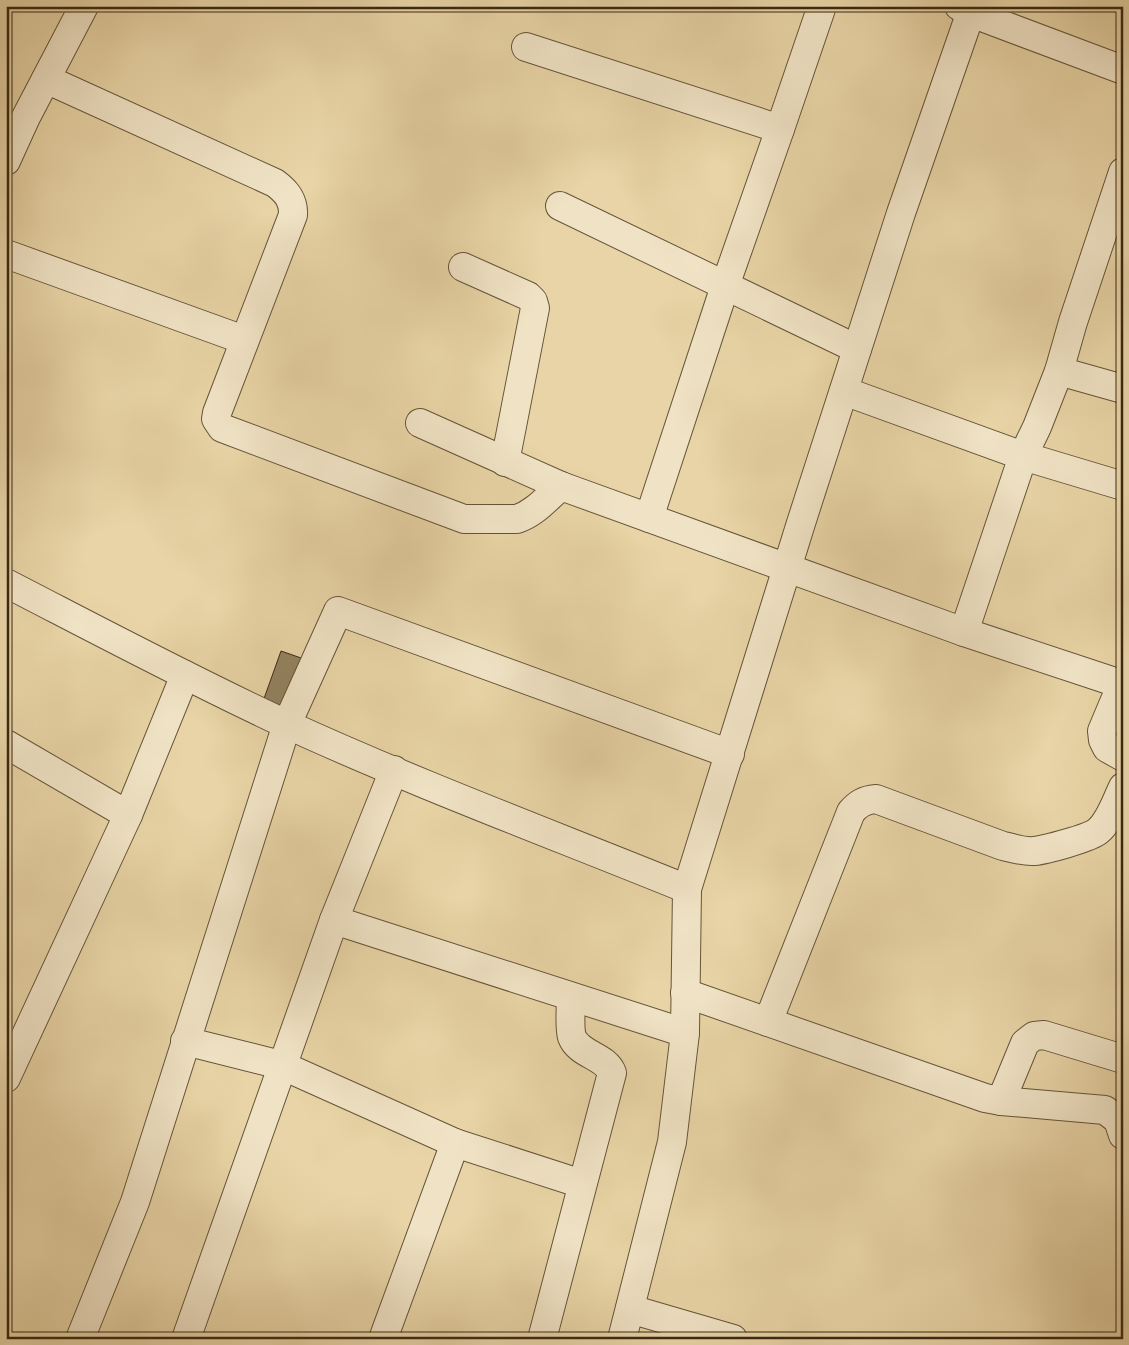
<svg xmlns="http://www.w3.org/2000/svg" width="1129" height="1345" viewBox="0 0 1129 1345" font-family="'IM FELL French Canon',serif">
<rect width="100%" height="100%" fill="#e8d4a6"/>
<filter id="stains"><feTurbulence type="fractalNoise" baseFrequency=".004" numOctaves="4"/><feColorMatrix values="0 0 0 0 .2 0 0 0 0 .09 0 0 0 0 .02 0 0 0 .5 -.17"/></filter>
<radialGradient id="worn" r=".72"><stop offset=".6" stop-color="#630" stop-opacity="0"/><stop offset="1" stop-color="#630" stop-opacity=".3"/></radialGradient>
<polygon fill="#948260" stroke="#392914" points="281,651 304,659 285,716 261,707"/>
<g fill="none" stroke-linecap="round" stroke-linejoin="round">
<defs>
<g id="minor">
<polyline points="959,6 971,13 1123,70"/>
<polyline points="526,47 780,129"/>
<path d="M 46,79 L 275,183 C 286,191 294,200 293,215 L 217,413 L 216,419 L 222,428 L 464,519 L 517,519 C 535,513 547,498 561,486"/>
<polyline points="6,161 26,117 84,6"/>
<polyline points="560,206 857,349"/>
<polyline points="6,254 244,340"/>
<polyline points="463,267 528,296 533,301 535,308 505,462"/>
<polyline points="1059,371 1123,389"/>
<polyline points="844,391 1023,456 1123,486"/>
<polyline points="420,423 561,486 964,632 1118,683 1118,693 1102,731 1103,740 1107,748 1123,757"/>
<polyline points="649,518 725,286 780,129 822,6"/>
<path d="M 6,583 C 99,631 191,680 286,724 C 417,784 554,835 687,889"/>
<polyline points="964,632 1023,456 1037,427 1059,371 1073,322 1123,172"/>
<polyline points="6,744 128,815"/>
<polyline points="334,920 685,1033"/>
<polyline points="685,993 985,1098 1001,1101 1105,1110 1118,1120 1123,1135"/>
<path d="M 768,1022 L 851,812 C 858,804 864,800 876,799 L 1003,846 C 1013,848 1024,852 1034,851 C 1045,850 1090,838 1098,831 C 1110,821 1116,801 1123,787"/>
<polyline points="185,1041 281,1065 455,1143 582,1184"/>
<polyline points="6,1078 128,815 185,675"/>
<polyline points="1001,1101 1025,1043 1034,1036 1044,1035 1123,1059"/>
<polyline points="630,1309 733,1339"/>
<polyline points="80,1339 135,1202 287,724 338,611 730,754"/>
<polyline points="186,1339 334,920 394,770"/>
<polyline points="383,1339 455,1143"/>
<path d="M 542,1339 L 612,1073 C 606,1056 579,1055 572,1037 C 569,1028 571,1008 571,997"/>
<polyline points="622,1339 672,1142 685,1033 687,889 801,523 901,213 973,6"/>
</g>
</defs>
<use href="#minor" stroke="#655438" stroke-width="30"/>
<use href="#minor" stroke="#f0e3c5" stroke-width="28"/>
</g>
<rect width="1129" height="1345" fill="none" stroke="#e8d4a6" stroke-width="25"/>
<rect x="8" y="8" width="1114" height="1330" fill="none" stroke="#392914" stroke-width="2.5"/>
<rect x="12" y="12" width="1104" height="1320" fill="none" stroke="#392914"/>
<rect width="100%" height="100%" filter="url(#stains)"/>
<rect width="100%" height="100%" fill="url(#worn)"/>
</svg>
